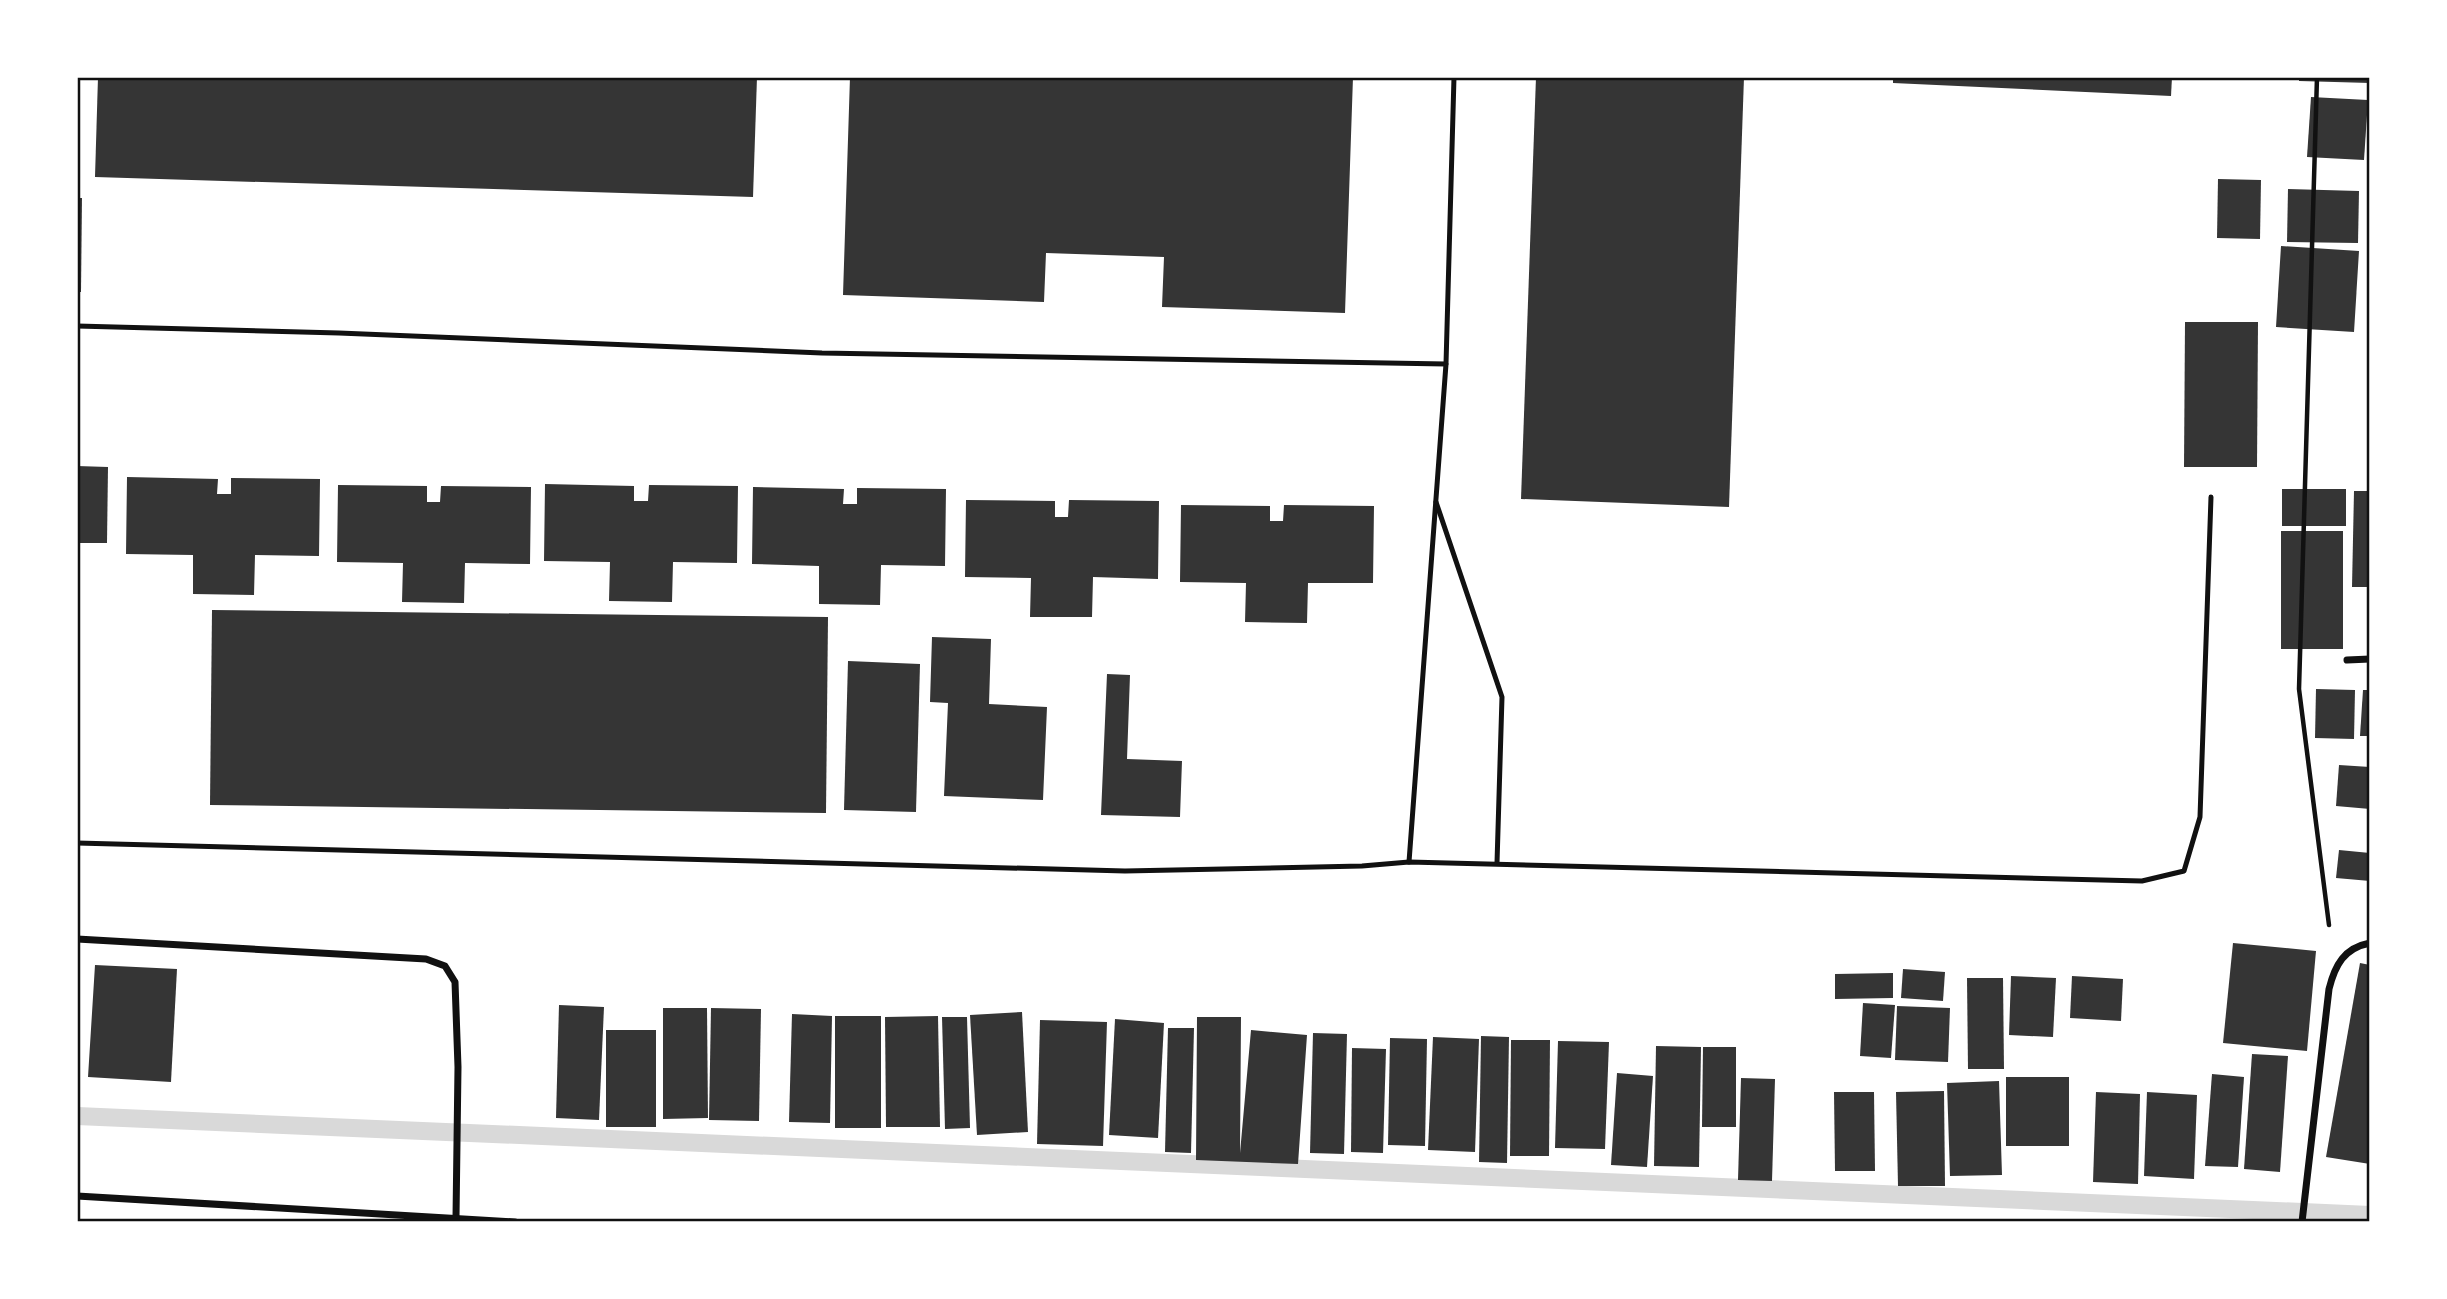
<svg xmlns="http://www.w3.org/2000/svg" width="2447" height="1299" viewBox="0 0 2447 1299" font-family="'Open Sans',sans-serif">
<rect width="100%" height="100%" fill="#fff"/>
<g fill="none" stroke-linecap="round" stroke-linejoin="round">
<polyline stroke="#d9d9d9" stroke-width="18" points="77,1116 2370,1215"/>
</g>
<g fill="#353535">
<polygon points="98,77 757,77 753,197 95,177"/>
<polygon points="850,77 1353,77 1345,313 1162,307 1164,257 1046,253 1044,302 843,295"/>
<polygon points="1536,77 1744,77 1729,507 1521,499"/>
<polygon points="1893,77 2172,77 2171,96 1893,83"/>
<polygon points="2299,77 2370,77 2370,83 2299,81"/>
<polygon points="2311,97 2368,100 2364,160 2307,157"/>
<polygon points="2218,179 2261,180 2260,239 2217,238"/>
<polygon points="2288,189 2359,191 2358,243 2287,242"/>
<polygon points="77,198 82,198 81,292 77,292"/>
<polygon points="2281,246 2359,251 2354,332 2276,327"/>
<polygon points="2185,322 2258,322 2257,467 2184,467"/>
<polygon points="77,466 108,467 107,543 77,543"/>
<polygon points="127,477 218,479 217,494 231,494 231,478 320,479 319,556 255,555 254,595 193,594 193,555 126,554"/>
<polygon points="545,484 634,486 634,501 648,501 649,485 738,486 737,563 673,562 672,602 609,601 610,562 544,561"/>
<polygon points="338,485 427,486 427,502 440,502 441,486 531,487 530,564 465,563 464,603 402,602 403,563 337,562"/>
<polygon points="753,487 844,489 843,504 857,504 857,488 946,489 945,566 881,565 880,605 819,604 819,566 752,564"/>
<rect x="2282" y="489" width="64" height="37"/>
<polygon points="2354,491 2370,491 2370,587 2352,587"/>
<polygon points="966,500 1055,501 1055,517 1068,517 1069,500 1159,501 1158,579 1093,577 1092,617 1030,617 1031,578 965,577"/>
<polygon points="1181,505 1270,506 1270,521 1283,521 1284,505 1374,506 1373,583 1308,583 1307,623 1245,622 1246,583 1180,582"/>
<rect x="2281" y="531" width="62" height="118"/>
<polygon points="212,610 828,617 826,813 210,805"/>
<polygon points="932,637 991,639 989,704 1047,707 1043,800 944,796 948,703 930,702"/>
<polygon points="848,661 920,664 916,812 844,810"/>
<polygon points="1107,674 1130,675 1127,759 1182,761 1180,817 1101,815"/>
<polygon points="2316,689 2355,690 2354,739 2315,738"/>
<polygon points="2363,690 2370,690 2370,736 2360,736"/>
<polygon points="2339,765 2370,767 2370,809 2336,806"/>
<polygon points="2339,850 2370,853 2370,881 2336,878"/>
<polygon points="2233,943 2316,951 2307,1051 2223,1043"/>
<polygon points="2360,963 2370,965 2370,1164 2326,1157"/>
<polygon points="95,965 177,969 171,1082 88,1077"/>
<polygon points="1903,969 1945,972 1943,1001 1901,998"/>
<polygon points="1893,973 1893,998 1835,999 1835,974"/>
<polygon points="2011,976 2056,978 2053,1037 2009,1035"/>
<polygon points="2072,976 2123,979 2121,1021 2070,1018"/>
<polygon points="1967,978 2003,978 2004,1069 1968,1069"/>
<polygon points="1863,1003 1895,1005 1891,1058 1860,1056"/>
<polygon points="559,1005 604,1007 599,1120 556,1118"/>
<polygon points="1897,1006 1950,1008 1948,1062 1895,1060"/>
<polygon points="663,1008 707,1008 708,1118 663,1119"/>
<polygon points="711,1008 761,1009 759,1121 709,1120"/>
<polygon points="1022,1012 1028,1132 977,1135 970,1015"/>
<polygon points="792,1014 832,1016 830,1123 789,1122"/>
<rect x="835" y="1016" width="46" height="112"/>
<polygon points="938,1016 940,1127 886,1127 885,1017"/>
<polygon points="942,1017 967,1017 970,1128 945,1129"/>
<polygon points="1197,1017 1241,1017 1240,1153 1251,1030 1307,1035 1298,1164 1196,1160"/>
<polygon points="1115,1019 1164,1023 1158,1138 1109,1135"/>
<polygon points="1040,1020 1107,1022 1103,1146 1037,1144"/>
<polygon points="1168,1028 1194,1028 1191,1153 1165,1152"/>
<rect x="606" y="1030" width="50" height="97"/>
<polygon points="1313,1033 1347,1034 1344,1154 1310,1153"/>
<polygon points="1481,1036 1509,1037 1507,1163 1479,1162"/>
<polygon points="1433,1037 1479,1039 1475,1152 1428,1150"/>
<polygon points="1390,1038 1427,1039 1425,1146 1388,1145"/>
<polygon points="1511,1040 1550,1040 1549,1156 1510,1156"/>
<polygon points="1558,1041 1609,1042 1605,1149 1555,1148"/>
<polygon points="1656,1046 1701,1047 1699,1167 1654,1166"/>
<polygon points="1703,1047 1736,1047 1736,1127 1702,1127"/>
<polygon points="1352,1048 1386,1049 1383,1153 1351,1152"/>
<polygon points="2252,1054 2288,1056 2280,1172 2244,1169"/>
<polygon points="1617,1073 1653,1076 1647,1167 1611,1165"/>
<polygon points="2212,1074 2244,1077 2238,1167 2205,1166"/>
<rect x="2006" y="1077" width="63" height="69"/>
<polygon points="1741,1078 1775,1079 1772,1181 1738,1180"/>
<polygon points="1999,1081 2002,1175 1950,1176 1947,1083"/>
<polygon points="1944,1091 1945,1186 1898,1186 1896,1092"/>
<polygon points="1834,1092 1874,1092 1875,1171 1835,1171"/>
<polygon points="2096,1092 2140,1094 2138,1184 2093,1182"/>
<polygon points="2147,1092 2197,1095 2194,1179 2144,1176"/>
</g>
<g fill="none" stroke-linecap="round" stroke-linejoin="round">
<polyline stroke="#111" stroke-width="4.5" points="2317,77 2299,689 2329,925"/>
<g stroke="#111" stroke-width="5">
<polyline points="77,326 339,333 822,353 1446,364"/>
<polyline points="1436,502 1502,697 1497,863"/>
<polyline points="77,843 1125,871 1362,866 1409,862 2142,881 2184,871 2200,817 2211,497"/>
<polyline points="1409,862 1446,364 1454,77"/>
</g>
<g stroke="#111" stroke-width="7">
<polyline points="2347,660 2370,659"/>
<polyline points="77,939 426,959 445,966 455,982 458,1067 456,1217"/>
<polyline points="77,1196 515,1222"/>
<path d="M 2302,1222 L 2329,989 C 2335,965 2344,948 2370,943"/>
</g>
</g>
<rect width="2447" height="1299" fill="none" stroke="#ffffff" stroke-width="158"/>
<rect x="79" y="79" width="2289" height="1141" fill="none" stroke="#111" stroke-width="2.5"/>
</svg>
